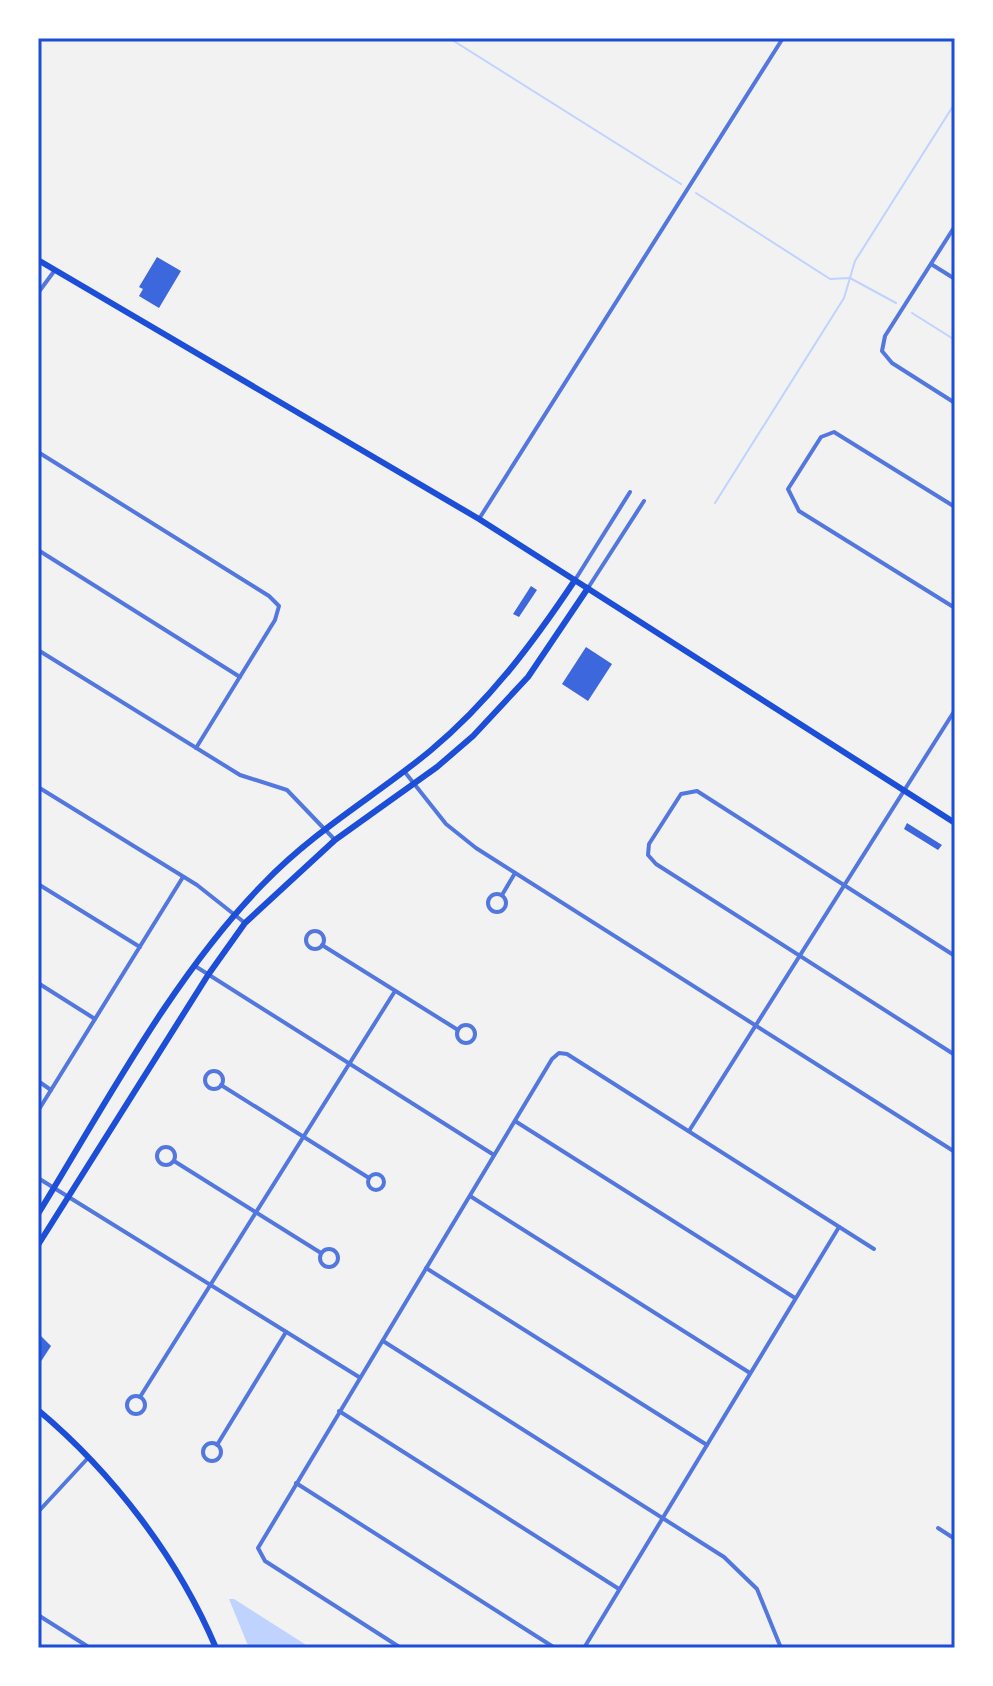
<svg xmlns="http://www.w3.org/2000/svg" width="993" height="1686" viewBox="0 0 993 1686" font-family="Spectral,serif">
<rect width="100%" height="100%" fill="#f2f2f2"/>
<polygon fill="#bfd3fe" points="229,1599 234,1599 311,1648 249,1648"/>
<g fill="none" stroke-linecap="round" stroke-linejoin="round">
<g stroke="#bfd3fe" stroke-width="2">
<polyline points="449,38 681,184"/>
<polyline points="696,193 830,279 850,278 896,303"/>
<polyline points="912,313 955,340"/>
<polyline points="715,503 844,298 855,261 955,103"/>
</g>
</g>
<g fill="#3d67dc">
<polygon points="157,257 181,271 159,308 139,296 143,289 139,287"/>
<polygon points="531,586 537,590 519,617 513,614"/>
<polygon points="586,647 612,664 588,701 562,684"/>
<polygon points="907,823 942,845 938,850 904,829"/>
<polygon points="38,1333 51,1346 38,1366"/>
</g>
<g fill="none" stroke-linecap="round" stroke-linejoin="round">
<g stroke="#5277de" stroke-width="4">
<polyline points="955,226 885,336 882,351 892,363 955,403"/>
<polyline points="931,264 955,279"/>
<polyline points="38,293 55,270"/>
<polyline points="38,452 269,596 279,606 275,620 196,748"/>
<polyline points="955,507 834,432 821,437 788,489 799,511 955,608"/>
<polyline points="479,519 783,38"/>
<polyline points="38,550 240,677"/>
<polyline points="575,580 630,492"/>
<polyline points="588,588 644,501"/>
<polyline points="38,650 240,775 287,790 335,840"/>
<polyline points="404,771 446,824 476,848 955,1152"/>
<polyline points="38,787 197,885 245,923"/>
<polyline points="38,884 140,947"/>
<circle cx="497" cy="903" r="9"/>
<polyline points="502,895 515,873"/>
<circle cx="315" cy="940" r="9"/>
<polyline points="322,945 458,1030"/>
<polyline points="955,956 697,791 681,794 649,844 648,855 656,864 955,1055"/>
<polyline points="195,966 494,1155"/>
<polyline points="38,983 95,1019"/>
<circle cx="466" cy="1034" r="9"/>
<circle cx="214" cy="1080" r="9"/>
<polyline points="38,1081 51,1090"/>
<polyline points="221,1085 369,1178"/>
<polyline points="38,1111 183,877"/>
<polyline points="515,1121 795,1298"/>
<polyline points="689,1131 955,710"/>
<circle cx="166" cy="1156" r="9"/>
<polyline points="174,1161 321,1253"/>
<circle cx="376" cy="1182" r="8"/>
<polyline points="38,1178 359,1377"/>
<polyline points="470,1196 750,1373"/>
<circle cx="329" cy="1258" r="9"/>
<polyline points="426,1268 707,1445"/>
<polyline points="383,1341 724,1557 757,1589 781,1648"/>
<circle cx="136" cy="1405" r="9"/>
<polyline points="140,1397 395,991"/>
<polyline points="339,1411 619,1589"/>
<circle cx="212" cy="1452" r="9"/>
<polyline points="217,1445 286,1332"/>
<polyline points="296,1483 555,1648"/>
<polyline points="38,1512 88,1458"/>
<polyline points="938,1528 955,1539"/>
<polyline points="38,1615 87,1646"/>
<polyline points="401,1648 265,1561 258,1548 552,1059 559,1053 567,1054 874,1249"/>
<polyline points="584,1648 839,1227"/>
</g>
<g stroke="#1d4ed8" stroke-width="6">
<polyline points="38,260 479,519 955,823"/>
<path d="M 38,1214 C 105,1105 174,974 264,883 C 315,830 374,797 430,751 C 489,702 533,643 575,580"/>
<polyline points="38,1245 208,975 245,923 335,840 437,767 473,736 528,677 588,588"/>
<path d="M 38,1410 C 113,1473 178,1558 216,1648"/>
</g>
</g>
<rect width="993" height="1686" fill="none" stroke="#ffffff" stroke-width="80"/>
<rect x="40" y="40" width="913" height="1606" fill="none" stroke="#1d4ed8" stroke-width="3"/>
</svg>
